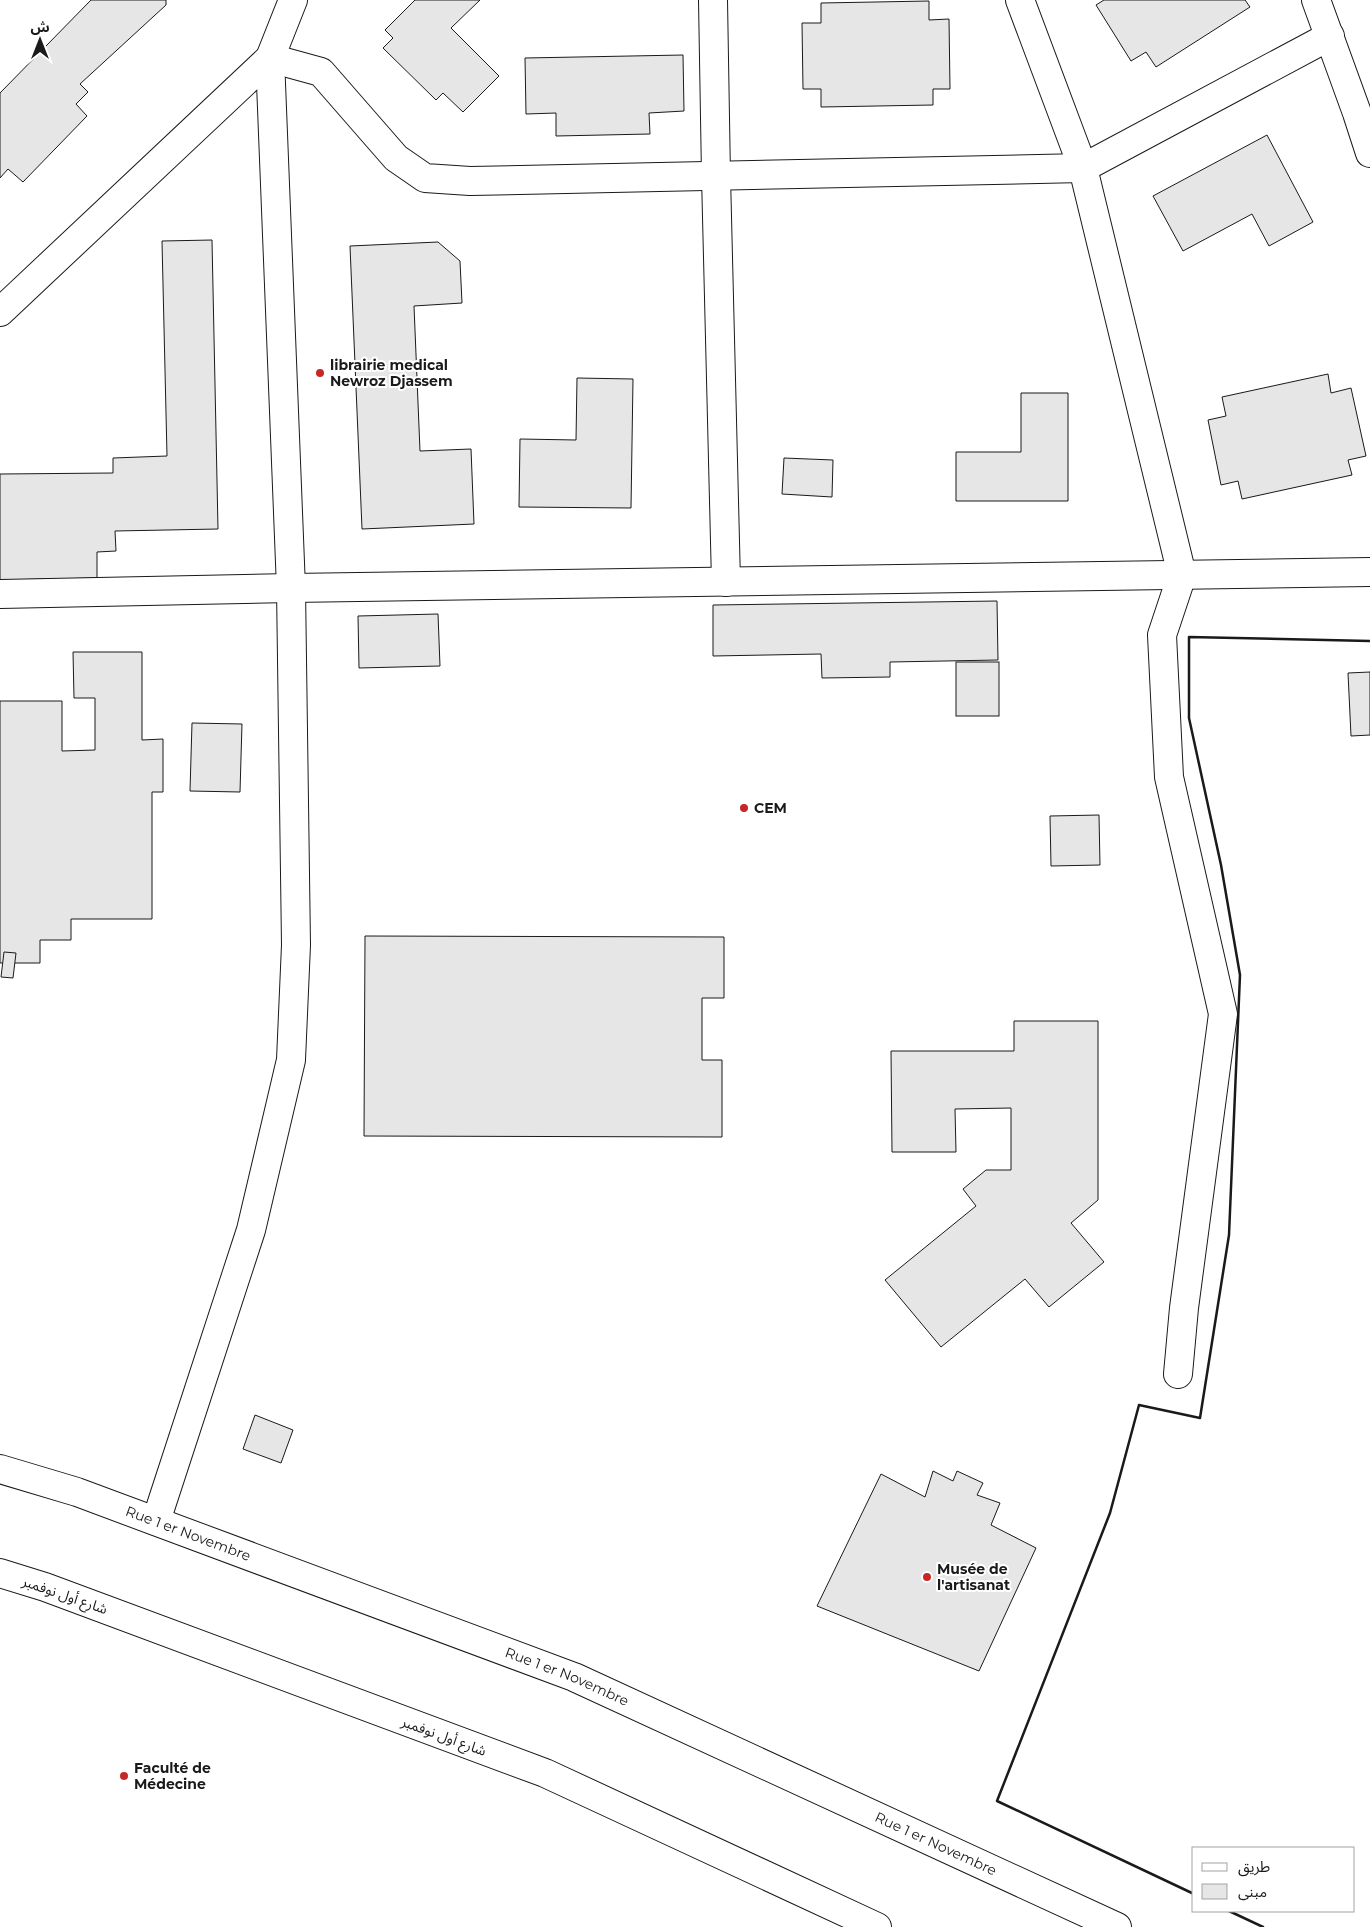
<svg xmlns="http://www.w3.org/2000/svg" width="1370" height="1927" viewBox="0 0 1370 1927" font-family="Montserrat,'Noto Sans Arabic',sans-serif">
<rect width="100%" height="100%" fill="#fff"/>
<g fill="#e6e6e6" stroke="#1a1a1a">
<polygon points="91,0 166,0 166,5 80,84 88,92 76,104 87,116 23,182 8,169 0,178 0,93"/>
<polygon points="415,0 480,0 451,28 499,76 463,112 443,93 436,100 383,48 393,38 385,30"/>
<polygon points="1104,0 1245,0 1250,7 1156,67 1146,52 1131,61 1096,5"/>
<polygon points="929,1 929,20 949,19 950,89 933,89 933,105 821,107 821,89 803,89 802,23 821,23 821,3"/>
<polygon points="683,55 684,111 649,113 650,134 556,136 556,113 526,114 525,58"/>
<polygon points="1267,135 1313,222 1269,246 1252,214 1183,251 1153,196"/>
<polygon points="212,240 218,529 115,531 116,551 97,552 97,578 0,580 0,474 113,473 113,458 167,456 162,241"/>
<polygon points="438,242 460,261 462,303 414,306 420,451 471,449 474,524 362,529 350,246"/>
<polygon points="1328,374 1331,393 1351,388 1366,456 1348,460 1352,475 1242,499 1238,481 1221,485 1208,420 1226,416 1222,397"/>
<polygon points="577,378 633,379 631,508 519,507 520,439 576,440"/>
<polygon points="1021,393 1068,393 1068,501 956,501 956,452 1021,452"/>
<polygon points="784,458 833,460 832,497 782,494"/>
<polygon points="997,601 998,660 890,662 890,677 822,678 821,654 713,656 713,605"/>
<polygon points="438,614 440,666 359,668 358,616"/>
<polygon points="73,652 142,652 142,740 163,739 163,792 152,792 152,919 71,919 71,940 40,940 40,963 0,963 0,701 62,701 62,751 95,750 95,698 74,698"/>
<rect x="956" y="662" width="43" height="54"/>
<polygon points="1370,672 1370,735 1351,736 1348,673"/>
<polygon points="192,723 242,724 240,792 190,791"/>
<polygon points="1099,815 1100,865 1051,866 1050,816"/>
<polygon points="365,936 724,937 724,998 702,998 702,1060 722,1060 722,1137 364,1136"/>
<polygon points="4,952 16,953 13,978 1,977"/>
<polygon points="1014,1021 1098,1021 1098,1200 1071,1223 1104,1262 1049,1307 1025,1279 941,1347 885,1280 976,1206 963,1189 986,1170 1011,1170 1011,1108 955,1109 956,1152 892,1152 891,1051 1014,1051"/>
<polygon points="255,1415 293,1430 281,1463 243,1449"/>
<polygon points="933,1471 953,1481 957,1471 983,1483 977,1495 1000,1503 991,1525 1036,1548 979,1671 817,1606 881,1474 925,1497"/>
</g>
<g fill="none" stroke-linecap="round" stroke-linejoin="round">
<defs>
<g id="street">
<polyline points="713,0 716,176 726,582"/>
<polyline points="1020,0 1083,168 1182,575 1162,635 1169,777 1223,1014 1184,1308 1178,1374"/>
<polyline points="1316,0 1357,113 1370,153"/>
<polyline points="0,312 270,58 321,72 396,158 425,178 470,181 1083,168 1330,36"/>
<polyline points="0,594 291,588 1370,572"/>
<polyline points="156,1521 251,1230 291,1060 296,945 291,588 270,58 293,0"/>
</g>
<g id="primary">
<path id="s1" d="M 0,1469 L 77,1492 L 574,1677 L 1117,1927"/>
<polyline points="0,1573 45,1587 545,1773 877,1927"/>
</g>
</defs>
<use href="#street" stroke="#1a1a1a" stroke-width="30"/>
<use href="#primary" stroke="#1a1a1a" stroke-width="30"/>
<use href="#street" stroke="#fff" stroke-width="28"/>
<use href="#primary" stroke="#fff" stroke-width="28"/>
<g stroke="#1a1a1a" stroke-width="2.5">
<polyline points="1194,1894 997,1801 1110,1513 1139,1405 1200,1418 1229,1235 1240,975 1221,865 1189,718 1189,637 1370,641"/>
<polyline points="1229,1911 1263,1927"/>
</g>
</g>
<g fill="#c62828" stroke="#fff" stroke-width="2">
<circle cx="320" cy="373" r="5"/>
<circle cx="744" cy="808" r="5"/>
<circle cx="927" cy="1577" r="5"/>
<circle cx="124" cy="1776" r="5"/>
</g>
<g text-anchor="middle" stroke-width="4" stroke-linejoin="round" paint-order="stroke">
<g font-size="14" font-weight="bold" fill="#1a1a1a" stroke="#fff" text-anchor="start">
<text x="330" y="370">librairie medical<tspan x="330" dy="16">Newroz Djassem</tspan></text>
<text x="754" y="813">CEM</text>
<text x="937" y="1574">Musée de<tspan x="937" dy="16">l'artisanat</tspan></text>
<text x="134" y="1773">Faculté de<tspan x="134" dy="16">Médecine</tspan></text>
</g>
<g font-size="14" fill="#1a1a1a" stroke="#fff">
<text dy="5" stroke="none"><textPath href="#s1" startOffset="199">Rue 1 er Novembre</textPath></text>
<text transform="translate(65 1595) rotate(19)" y="5">شارع أول نوفمبر</text>
<text dy="5" stroke="none"><textPath href="#s1" startOffset="604">Rue 1 er Novembre</textPath></text>
<text transform="translate(444 1736) rotate(20)" y="5">شارع أول نوفمبر</text>
<text dy="5" stroke="none"><textPath href="#s1" startOffset="1009">Rue 1 er Novembre</textPath></text>
</g>
</g>
<rect x="1192" y="1847" width="162" height="65" fill="#ffffff" stroke="#a3a3a3"/>
<rect x="1202" y="1863" width="25" height="8" fill="#ffffff" stroke="#a3a3a3"/>
<text x="1238" y="1872" font-size="15" fill="#1a1a1a">طريق</text>
<rect x="1202" y="1884" width="25" height="15" fill="#e6e6e6" stroke="#a3a3a3"/>
<text x="1238" y="1897" font-size="15" fill="#1a1a1a">مبنى</text>
<g transform="translate(40 40)" stroke="#ffffff" stroke-width="4" paint-order="stroke">
<path d="M0-4L9 19L0 12L-9 19Z" fill="#1a1a1a"/>
<text y="-8" font-size="14" font-weight="bold" text-anchor="middle" fill="#1a1a1a">ش</text>
</g>
</svg>
